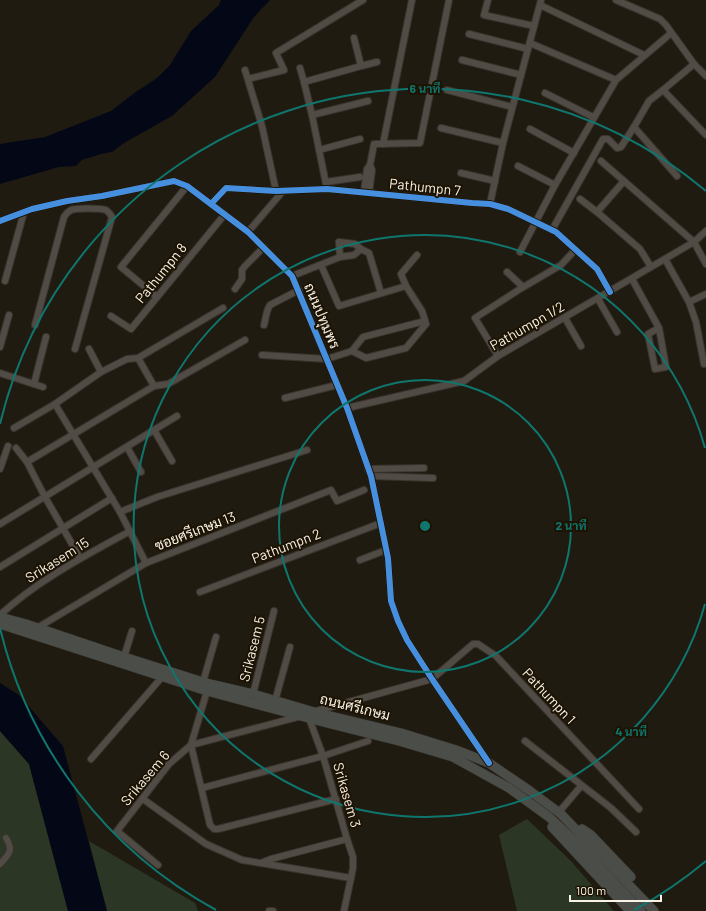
<svg xmlns="http://www.w3.org/2000/svg" width="706" height="911" viewBox="0 0 706 911" font-family="Barlow,Sarabun,sans-serif">
<rect width="100%" height="100%" fill="#201b11"/>
<g fill="#2b3724">
<polygon points="0,731 29,764 68,911 0,911"/>
<polygon points="527,819 571,861 614,911 517,911 499,835"/>
<polygon points="89,841 195,903 198,911 107,911"/>
</g>
<g fill="#040816">
<polygon points="221,0 270,0 254,17 215,77 172,116 124,143 112,152 101,154 82,160 76,166 59,167 0,184 0,144 45,137 111,111 137,91 157,78 170,65 191,31 218,6"/>
<polygon points="0,683 19,695 63,746 107,911 68,911 29,764 0,731"/>
</g>
<g fill="none" stroke-linecap="round" stroke-linejoin="round">
<defs>
<g id="minor">
<polyline points="488,0 484,15 534,26"/>
<polyline points="616,0 660,19 666,25 694,64 706,76"/>
<polyline points="540,5 644,55"/>
<polyline points="469,34 528,49"/>
<polyline points="530,43 616,80"/>
<polyline points="462,60 521,75"/>
<polyline points="694,64 663,90 706,135"/>
<polyline points="361,66 377,62"/>
<polyline points="300,68 304,82"/>
<polyline points="245,70 262,126 276,191"/>
<polyline points="248,79 284,70 276,53 363,0"/>
<polyline points="447,90 512,107"/>
<polyline points="545,93 593,117"/>
<polyline points="312,115 368,101"/>
<polyline points="634,127 677,176"/>
<polyline points="441,128 503,143"/>
<polyline points="530,129 574,153"/>
<polyline points="383,144 412,0"/>
<polyline points="319,150 360,139"/>
<polyline points="601,161 694,242 706,264"/>
<polyline points="518,166 555,185"/>
<polyline points="461,173 495,181"/>
<polyline points="326,182 360,177"/>
<polyline points="327,189 312,115 304,82 361,66 354,38"/>
<polyline points="364,192 367,169 370,165 374,144 420,143 449,0"/>
<polyline points="369,193 372,170 370,165"/>
<polyline points="580,199 597,212 640,249 651,267"/>
<polyline points="211,204 226,188 276,191 327,189 472,203 490,204 508,209 556,232 597,269 610,292"/>
<polyline points="490,204 503,143 541,0"/>
<polyline points="597,212 624,181"/>
<polyline points="0,221 32,209 67,201 102,196 174,181 187,186 248,232 292,276 347,408 371,476 388,558 391,601 398,621 407,640 432,679 489,763"/>
<polyline points="552,230 603,139 608,139 617,148 621,147 634,127 649,101 663,90"/>
<polyline points="248,232 283,191"/>
<polyline points="520,252 555,185 616,80 670,34"/>
<polyline points="340,257 339,242 355,244 361,249 369,253 381,293"/>
<polyline points="665,259 689,302 696,322 704,364"/>
<polyline points="321,265 339,306 406,286"/>
<polyline points="507,272 523,287"/>
<polyline points="292,276 340,257 354,255 361,249"/>
<polyline points="632,279 659,328 666,367 655,369 648,334 659,328"/>
<polyline points="5,281 24,212"/>
<polyline points="235,289 242,279 242,270 245,266 264,247"/>
<polyline points="157,297 121,267 187,186"/>
<polyline points="598,299 617,332"/>
<polyline points="689,302 706,294"/>
<polyline points="111,316 131,329 225,214"/>
<polyline points="565,318 581,346"/>
<path d="M 35,325 L 64,217 C 66,214 67,212 71,210 C 76,208 100,208 106,210 C 109,212 110,214 112,217 L 75,349"/>
<path d="M 264,325 C 266,318 266,311 270,305 L 299,290"/>
<polyline points="0,347 9,315"/>
<polyline points="89,349 101,372"/>
<polyline points="352,351 366,358 406,348 426,324 422,311 406,286 401,274 417,255"/>
<polyline points="262,355 327,359 352,351 363,337 425,321"/>
<polyline points="498,356 475,318 520,289 561,265 575,250"/>
<polyline points="138,358 154,386"/>
<polyline points="0,373 43,387"/>
<polyline points="34,384 46,337"/>
<polyline points="285,398 337,385"/>
<polyline points="55,404 120,512 146,563"/>
<polyline points="347,408 464,381 498,356 694,242 706,231"/>
<polyline points="14,428 55,404 101,372 127,359 138,358 223,308"/>
<polyline points="154,430 172,461"/>
<polyline points="127,447 141,472"/>
<polyline points="16,448 27,462 45,497 80,558"/>
<polyline points="27,462 154,386 168,384 245,340"/>
<polyline points="0,469 8,446"/>
<polyline points="368,469 424,468"/>
<polyline points="371,476 433,478"/>
<polyline points="120,512 157,497 307,450"/>
<polyline points="0,524 177,416"/>
<polyline points="360,560 386,550"/>
<polyline points="0,567 112,498"/>
<polyline points="200,592 381,523"/>
<path d="M 0,615 C 38,580 85,556 130,531"/>
<polyline points="37,628 146,563 331,490 337,501 364,490"/>
<polyline points="124,657 132,631"/>
<polyline points="203,682 216,637"/>
<polyline points="253,694 274,611"/>
<polyline points="275,701 290,647"/>
<polyline points="316,711 432,679 473,644 478,644 496,656 639,809"/>
<polyline points="298,717 191,745 210,825 214,829 218,829 336,799"/>
<polyline points="525,741 611,808 636,832"/>
<polyline points="91,759 162,677"/>
<polyline points="202,788 323,756 368,741"/>
<polyline points="143,799 206,844 242,860 351,878"/>
<polyline points="559,812 581,786"/>
<polyline points="261,863 271,859 347,839 323,756 309,718"/>
<path d="M 0,864 C 9,854 14,851 6,838"/>
<polyline points="158,865 117,831 169,764 191,745 207,691"/>
<polyline points="269,911 273,911"/>
<polyline points="344,911 353,868 353,857 347,839"/>
</g>
<g id="secondary">
<polyline points="0,617 26,624 124,657 206,683 253,694 314,712 401,733 456,750 489,763 530,791 561,814 654,911"/>
<polyline points="0,624 207,691 331,724 399,741 453,757 509,788 549,817 577,843 641,911"/>
<polyline points="552,827 630,911"/>
<polyline points="582,829 591,835 631,877"/>
</g>
</defs>
<use href="#minor" stroke="#39342d" stroke-width="8"/>
<use href="#secondary" stroke="#39342d" stroke-width="10"/>
<use href="#minor" stroke="#504c45" stroke-width="6"/>
<use href="#secondary" stroke="#4b4d48" stroke-width="9"/>
<defs>
<g id="cycleway">
<polyline points="211,204 226,188 276,191 327,189 472,203 490,204 508,209 556,232 597,269 610,292"/>
<polyline points="0,221 32,209 67,201 102,196 174,181 187,186 248,232 292,276 347,408 371,476 388,558 391,601 398,621 407,640 432,679 489,763"/>
</g>
</defs>
<use href="#cycleway" stroke="#1d1303" stroke-width="8"/>
<use href="#cycleway" stroke="#468fdf" stroke-width="6"/>
</g>
<g fill="none" stroke="#0f766e" stroke-width="2">
<circle cx="425" cy="526" r="146"/>
<path d="M705 604A291 291 0 1 1 705 448"/>
<path d="M706 861A437 437 0 0 1 634 910M216 910A437 437 0 0 1 0 628M0 424A437 437 0 0 1 706 191"/>
</g>
<g text-anchor="middle" stroke-width="4" stroke-linejoin="round" paint-order="stroke">
<g font-size="14" fill="#f9f2e7" stroke="#1d1303">
<text transform="translate(425 187) rotate(6)" y="5">Pathumpn 7</text>
<text transform="translate(161 273) rotate(-51)" y="5">Pathumpn 8</text>
<text transform="translate(322 316) rotate(67)" y="5">ถนนปทุมพร</text>
<text transform="translate(527 326) rotate(-30)" y="5">Pathumpn 1/2</text>
<text transform="translate(195 531) rotate(-21)" y="5">ซอยศรีเกษม 13</text>
<text transform="translate(286 546) rotate(-21)" y="5">Pathumpn 2</text>
<text transform="translate(57 560) rotate(-32)" y="5">Srikasem 15</text>
<text transform="translate(252 649) rotate(-76)" y="5">Srikasem 5</text>
<text transform="translate(549 696) rotate(47)" y="5">Pathumpn 1</text>
<text transform="translate(355 707) rotate(14)" y="5">ถนนศรีเกษม</text>
<text transform="translate(145 778) rotate(-50)" y="5">Srikasem 6</text>
<text transform="translate(347 795) rotate(74)" y="5">Srikasem 3</text>
</g>
</g>
<circle cx="425" cy="526" r="6" fill="#0f766e" stroke="#1d1303" stroke-width="2"/>
<g font-size="12" text-anchor="middle" font-weight="bold" fill="#0f766e" stroke="#1d1303" stroke-width="4" stroke-linejoin="round" paint-order="stroke">
<text x="425" y="93">6 นาที</text>
<text x="571" y="530">2 นาที</text>
<text x="631" y="736">4 นาที</text>
</g>
<path d="M570 895v6h91v-6" fill="none" stroke="#f9f2e7" stroke-width="2"/>
<text x="576" y="895" font-size="12" fill="#f9f2e7" stroke="#1d1303" stroke-width="3" paint-order="stroke">100 m</text>
</svg>
